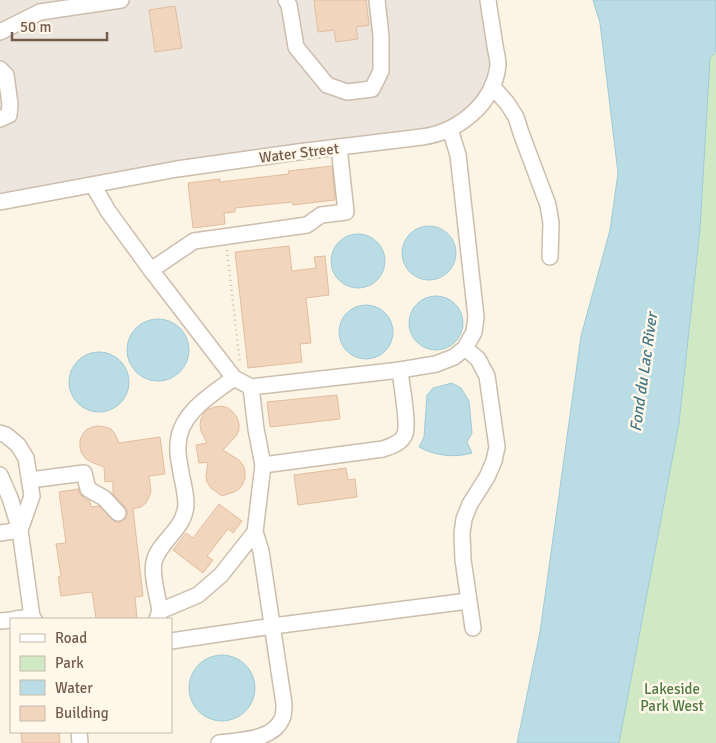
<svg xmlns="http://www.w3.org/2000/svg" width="716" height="743" viewBox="0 0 716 743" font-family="Signika,sans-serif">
<rect width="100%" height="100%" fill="#fcf5e5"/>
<polygon fill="#ece6df" points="0,0 485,0 495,78 457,126 0,202"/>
<polygon fill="#d0e9c4" points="716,0 716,743 619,743 679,423 700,229 710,57"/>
<g fill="#badce5" stroke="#a0cad7">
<polygon points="593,0 716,0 716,51 710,58 700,229 679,423 619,743 517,743 540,632 581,336 610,230 618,173 600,23"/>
<circle cx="429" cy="253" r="27"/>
<circle cx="358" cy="261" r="27"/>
<circle cx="436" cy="323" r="27"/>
<circle cx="366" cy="332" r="27"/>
<circle cx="158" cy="350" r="31"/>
<circle cx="99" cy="382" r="30"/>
<path d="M 452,383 L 461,388 L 469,401 L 472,433 L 467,442 L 472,453 C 455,458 435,456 419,447 L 424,437 L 427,395 L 433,388 Z"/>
<circle cx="222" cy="688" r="33"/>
</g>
<g fill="#f1d5bd" stroke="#e3bd9e">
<polygon points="314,0 366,0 369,25 356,27 358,39 336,42 334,30 318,32"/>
<polygon points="175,6 182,48 155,52 149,10"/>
<polygon points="332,166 335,200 293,205 292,202 235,208 235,212 224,213 225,224 193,228 188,183 220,179 220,182 289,174 288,171"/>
<polygon points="289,246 292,271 316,268 314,257 325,256 329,295 306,298 311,343 300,344 302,362 248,368 235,252"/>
<polygon points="337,395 340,419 270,427 267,402"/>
<polygon points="222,406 228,408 233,412 237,417 239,424 239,430 236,436 223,450 239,460 243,465 245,471 245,478 243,484 239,489 234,492 222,496 211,488 207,482 206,476 208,462 199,463 196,445 207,443 201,431 200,425 201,419 204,413 209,409 215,407"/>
<polygon points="98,426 105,427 111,429 115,434 119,443 160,437 165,474 149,476 151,491 149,497 146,503 141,507 133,509 143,596 135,597 137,618 96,619 92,592 61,596 58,577 61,576 56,544 66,543 59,492 78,489 80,494 85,499 90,501 91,507 99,506 115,522 121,522 125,519 127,515 127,510 125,507 113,494 113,481 105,482 104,467 91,462 86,459 82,454 80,448 80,441 82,435 86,430 92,427"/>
<polygon points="346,468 348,480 355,479 357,497 298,505 294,475"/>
<polygon points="219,504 242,521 233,533 228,529 207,556 213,560 203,573 173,550 186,533 193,538"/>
<polygon points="21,732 59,732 60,743 22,743"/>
</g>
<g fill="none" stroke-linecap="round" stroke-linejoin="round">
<defs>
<g id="minor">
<polyline points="286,0 289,5 296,47 327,85 347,92 372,89 381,71 381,36 377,0"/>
<polyline points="0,32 40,12 121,0"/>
<polyline points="0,69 6,75 10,104 9,115 0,119"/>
<polyline points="492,86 507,103 516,117 521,133 548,205 551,223 550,257"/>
<polyline points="93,185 108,211 151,270 234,378 251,387 400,370 436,364 454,357 465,348 474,332 476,317 458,155 450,129"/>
<path d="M 0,202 L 177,169 L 298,152 L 422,137 C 458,132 494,104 498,65 C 498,59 496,52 495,46 C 493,31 490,15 488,0"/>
<polyline points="151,270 194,241 307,225 321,215 346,212 339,147"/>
<polyline points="465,348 478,359 487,376 497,447 494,461 487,477 470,504 464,519 462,533 463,560 473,628"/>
<polyline points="0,433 6,435 18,445 26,458 32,496 20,530 0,533"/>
<path d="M 263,465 L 383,449 C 391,446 402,443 405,434 C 409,423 401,383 400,370"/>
<polyline points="0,475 10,498 20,530 32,617 34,619"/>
<polyline points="30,480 84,473 88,489 104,498 118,513"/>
<path d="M 160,611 C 158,597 151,575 154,562 C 158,543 181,531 185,511 C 188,501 183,483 181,473 C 180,464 177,455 178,446 C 178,414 211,395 234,378"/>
<polyline points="15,619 32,617"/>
<polyline points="157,619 160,611 198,595 221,575 255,532"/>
<polyline points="0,621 11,620"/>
<polyline points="171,641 273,626 468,601"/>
<polyline points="79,732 80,743"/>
<path d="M 219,743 C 239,740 272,741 282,719 C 284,715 284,709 284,704 L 261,551 L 255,532 L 263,465 L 256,429 L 251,387"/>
</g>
</defs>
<use href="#minor" stroke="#cdbdac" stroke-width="18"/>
<polyline stroke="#d6b9a0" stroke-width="2.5" stroke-dasharray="1 4" stroke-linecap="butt" points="227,250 240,364"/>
<use href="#minor" stroke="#fff" stroke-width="15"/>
</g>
<g text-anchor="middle" stroke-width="5" stroke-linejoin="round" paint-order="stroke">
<g font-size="15" fill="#745c4b" stroke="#fff8eb">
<text transform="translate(299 153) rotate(-7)" y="5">Water Street</text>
</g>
<g font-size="15" fill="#4f7a42" stroke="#fff8eb">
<text x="672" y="694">Lakeside<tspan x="672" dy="17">Park West</tspan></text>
</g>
<g font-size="16" font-style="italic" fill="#457887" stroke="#fff8eb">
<text transform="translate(643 372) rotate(-82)" y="6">Fond du Lac River</text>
</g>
</g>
<rect x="10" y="618" width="162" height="115" fill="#fff8eb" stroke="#c7baab"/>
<rect x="20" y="634" width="25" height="8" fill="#ffffff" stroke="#c7baab"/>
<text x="55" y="643" font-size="15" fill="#745c4b">Road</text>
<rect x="20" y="656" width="25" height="15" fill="#d0e9c4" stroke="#c7baab"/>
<text x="55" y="668" font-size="15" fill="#745c4b">Park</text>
<rect x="20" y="680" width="25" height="15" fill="#badce5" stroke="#c7baab"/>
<text x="55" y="693" font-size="15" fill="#745c4b">Water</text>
<rect x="20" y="706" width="25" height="15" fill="#f1d5bd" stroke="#c7baab"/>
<text x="55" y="718" font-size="15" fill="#745c4b">Building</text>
<path d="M12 32v8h95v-8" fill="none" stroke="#745c4b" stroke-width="2.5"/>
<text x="20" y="32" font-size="15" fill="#745c4b" stroke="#fff8eb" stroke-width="4" paint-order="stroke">50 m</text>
</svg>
